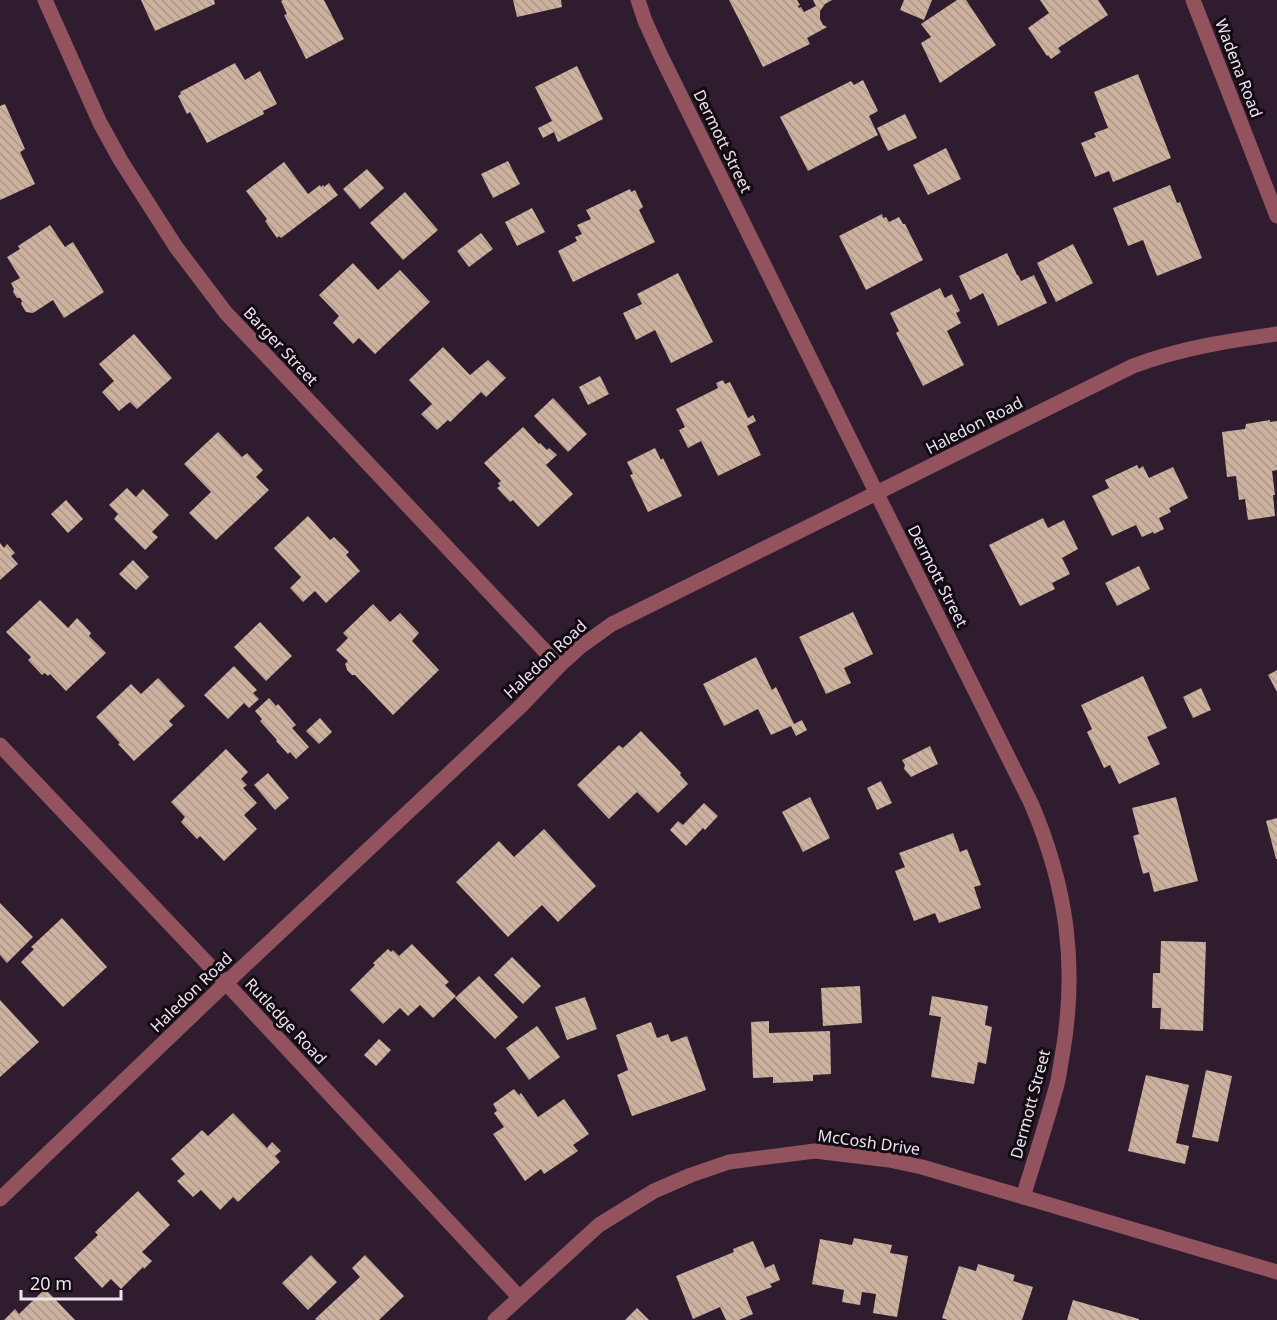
<svg xmlns="http://www.w3.org/2000/svg" width="1277" height="1320" viewBox="0 0 1277 1320" font-family="'Noto Sans',sans-serif">
<defs>
<pattern id="building-back-hatch" width="6" height="6" patternUnits="userSpaceOnUse" patternTransform="scale(1.5)"><rect width="6" height="6" fill="#ccb29e"/><path d="M-1 5l2 2M0 0l6 6M5-1l2 2" fill="none" stroke="#ab9688"/></pattern>
</defs>
<rect width="100%" height="100%" fill="#2f1d2f"/>
<g fill="url(#building-back-hatch)">
<polygon points="141,0 214,0 215,4 155,31"/>
<polygon points="283,0 324,0 344,39 306,59 284,15 287,14 281,1"/>
<polygon points="513,0 561,0 562,7 517,17"/>
<polygon points="729,0 797,0 800,5 798,6 799,8 801,7 804,12 816,6 813,0 832,0 825,4 820,11 820,19 823,25 827,27 807,38 810,44 763,67"/>
<polygon points="904,0 932,0 924,20 900,10"/>
<polygon points="957,0 966,0 996,45 940,83 921,43 931,37 921,24"/>
<polygon points="1040,0 1098,0 1108,15 1058,48 1061,52 1051,59 1048,55 1047,56 1028,28 1049,13"/>
<polygon points="235,63 245,80 260,71 277,104 263,111 264,114 207,143 190,112 187,114 178,96 181,94 180,92"/>
<polygon points="577,66 603,119 558,142 554,132 543,138 538,128 552,121 535,87"/>
<polygon points="1138,74 1171,158 1113,182 1109,171 1095,177 1081,143 1096,137 1094,133 1108,128 1094,92"/>
<polygon points="863,80 878,111 869,116 878,135 808,171 780,117 851,81 854,85"/>
<polygon points="5,104 25,149 20,152 35,184 0,200 0,106"/>
<polygon points="905,114 917,138 888,151 877,128"/>
<polygon points="946,148 961,179 928,195 913,165"/>
<polygon points="508,161 520,184 493,198 481,174"/>
<polygon points="284,162 308,194 320,185 321,187 323,185 324,187 329,183 338,195 281,238 279,236 277,238 265,221 267,219 246,191"/>
<polygon points="367,169 384,188 360,209 343,189"/>
<polygon points="1170,185 1177,203 1180,202 1202,258 1157,276 1143,240 1128,246 1113,208"/>
<polygon points="630,189 631,192 635,190 643,207 639,210 655,242 573,282 558,251 577,241 575,237 582,234 577,225 591,219 586,210"/>
<polygon points="405,192 438,230 403,260 370,223"/>
<polygon points="532,208 545,232 517,246 505,222"/>
<polygon points="882,214 883,218 886,217 889,222 899,217 903,224 905,224 923,260 866,290 839,236"/>
<polygon points="50,225 65,247 73,242 104,292 64,318 53,300 33,313 26,312 21,304 22,301 20,298 17,298 13,292 14,289 11,283 20,278 7,257 20,249 18,246"/>
<polygon points="481,233 493,249 469,267 457,251"/>
<polygon points="1073,244 1093,283 1056,302 1037,263"/>
<polygon points="1007,253 1017,275 1018,275 1021,281 1034,275 1047,303 998,326 983,293 970,300 959,276"/>
<polygon points="353,263 378,290 400,270 430,302 375,354 359,338 353,344 333,323 339,316 319,295"/>
<polygon points="678,273 713,342 671,363 655,330 636,340 623,313 642,304 637,294"/>
<polygon points="940,288 945,298 952,294 960,311 956,313 961,323 947,331 964,365 923,386 896,333 899,331 890,313"/>
<polygon points="134,334 172,378 137,409 130,402 119,411 102,392 114,381 99,364"/>
<polygon points="443,347 470,375 488,360 506,378 486,397 481,392 450,422 448,420 437,430 421,414 432,404 409,380"/>
<polygon points="600,376 609,394 588,405 579,387"/>
<polygon points="723,380 725,384 730,382 748,418 753,415 756,421 747,426 761,455 718,476 701,441 688,448 679,430 685,427 676,409 718,388 716,383"/>
<polygon points="553,398 587,434 568,452 534,416"/>
<polygon points="1270,420 1270,422 1277,421 1277,470 1272,471 1275,495 1273,495 1275,516 1248,520 1245,499 1239,500 1236,476 1227,477 1222,432 1245,429 1246,424"/>
<polygon points="523,427 539,444 540,443 547,450 549,448 557,455 546,465 573,494 538,527 513,500 510,502 497,488 500,486 498,483 501,481 484,463"/>
<polygon points="218,432 242,457 247,453 263,470 256,477 269,490 216,540 189,513 211,492 184,464"/>
<polygon points="655,448 661,460 663,458 682,496 648,512 630,475 633,474 627,462"/>
<polygon points="1137,465 1139,469 1143,466 1149,478 1173,467 1188,498 1169,508 1171,512 1159,518 1164,529 1154,534 1153,532 1142,537 1136,525 1112,536 1092,496 1109,488 1105,480"/>
<polygon points="127,488 136,497 143,489 169,515 152,532 158,537 145,550 114,519 118,514 109,505"/>
<polygon points="66,500 83,519 68,533 51,514"/>
<polygon points="308,516 330,540 334,537 349,552 346,555 360,571 326,603 315,591 303,602 290,588 301,577 274,548"/>
<polygon points="1043,518 1048,528 1064,520 1078,549 1062,558 1070,574 1052,583 1055,589 1020,606 989,545"/>
<polygon points="0,543 4,548 7,544 15,553 11,556 18,564 0,580"/>
<polygon points="133,560 149,577 136,590 119,574"/>
<polygon points="1139,566 1150,589 1117,606 1105,583"/>
<polygon points="40,600 68,628 77,618 91,633 89,636 106,653 66,691 50,674 48,676 45,673 42,675 28,660 31,657 6,632"/>
<polygon points="373,604 390,622 400,613 419,633 412,641 439,670 393,715 355,675 352,675 347,670 346,666 345,664 348,661 336,650 348,638 343,633"/>
<polygon points="853,612 873,654 844,668 851,683 826,694 799,637"/>
<polygon points="260,622 292,656 266,681 234,647"/>
<polygon points="756,657 772,690 776,687 794,724 802,720 807,730 796,736 791,726 771,735 758,709 724,726 703,684"/>
<polygon points="234,666 257,690 253,693 259,699 249,708 244,703 228,719 204,695"/>
<polygon points="1277,670 1277,692 1268,675"/>
<polygon points="1143,676 1167,728 1147,737 1160,764 1119,784 1110,765 1104,768 1087,732 1092,729 1081,705"/>
<polygon points="158,678 185,706 169,721 173,725 134,761 118,744 120,743 96,717 131,684 141,694"/>
<polygon points="1201,688 1211,710 1193,718 1183,697"/>
<polygon points="269,698 276,706 278,704 296,725 292,728 309,747 296,759 290,752 288,754 276,741 277,740 260,721 262,719 255,711"/>
<polygon points="320,718 332,732 319,744 306,731"/>
<polygon points="641,731 681,773 680,775 688,784 658,813 637,792 609,819 577,785 619,745 623,748"/>
<polygon points="930,746 938,764 911,777 904,769 905,765 902,760"/>
<polygon points="226,749 248,772 241,779 247,785 243,788 257,803 244,815 257,829 224,861 200,836 197,839 181,822 185,817 171,802"/>
<polygon points="268,773 289,798 275,810 254,785"/>
<polygon points="881,781 892,803 877,810 867,788"/>
<polygon points="810,797 830,838 803,852 782,812"/>
<polygon points="1176,797 1198,881 1154,892 1149,872 1143,874 1133,836 1139,834 1132,808"/>
<polygon points="704,803 718,816 705,830 703,828 686,846 670,830 678,821 683,825"/>
<polygon points="1277,818 1277,859 1276,859 1266,821"/>
<polygon points="544,829 596,886 558,922 542,905 508,937 456,882 499,841 514,857"/>
<polygon points="953,833 960,852 967,849 981,885 974,887 981,908 939,923 935,913 914,921 895,871 905,867 899,853"/>
<polygon points="0,903 33,937 7,963 0,955"/>
<polygon points="62,918 107,967 63,1007 21,962 34,949 31,947"/>
<polygon points="1161,941 1206,942 1203,1031 1160,1029 1161,1008 1152,1008 1153,973 1160,973"/>
<polygon points="412,944 449,982 445,985 456,996 433,1018 420,1005 408,1016 400,1008 383,1024 350,990 375,965 373,963 388,949 391,952 393,950 399,956"/>
<polygon points="512,957 541,986 523,1004 494,975"/>
<polygon points="479,976 518,1017 495,1039 455,998"/>
<polygon points="860,986 862,1023 823,1026 821,988"/>
<polygon points="932,996 988,1006 985,1025 992,1027 986,1064 978,1062 974,1084 931,1077 941,1017 929,1015"/>
<polygon points="585,997 597,1029 567,1040 555,1007"/>
<polygon points="0,1000 39,1042 0,1077"/>
<polygon points="769,1021 769,1033 830,1031 831,1074 813,1075 813,1081 773,1083 773,1077 753,1078 751,1022"/>
<polygon points="651,1022 657,1038 668,1034 671,1042 687,1036 706,1090 632,1116 617,1075 628,1070 616,1035"/>
<polygon points="537,1026 560,1057 529,1080 506,1048"/>
<polygon points="379,1039 391,1050 376,1066 364,1055"/>
<polygon points="1206,1070 1232,1076 1218,1142 1192,1137"/>
<polygon points="1146,1075 1189,1085 1176,1143 1189,1146 1185,1164 1128,1151"/>
<polygon points="514,1089 519,1095 521,1093 538,1117 564,1099 589,1134 573,1145 578,1151 544,1174 541,1169 525,1181 493,1134 504,1127 494,1113 497,1111 493,1104"/>
<polygon points="233,1113 267,1148 272,1142 281,1151 275,1156 280,1162 238,1202 233,1197 220,1210 201,1190 193,1197 177,1181 185,1174 171,1159 202,1130 208,1136"/>
<polygon points="138,1191 170,1225 142,1252 152,1261 144,1269 143,1267 121,1289 111,1279 102,1288 74,1258 98,1235 95,1232"/>
<polygon points="854,1238 892,1245 890,1253 908,1256 897,1317 873,1313 876,1294 862,1292 860,1305 842,1302 844,1290 812,1284 820,1239 852,1245"/>
<polygon points="753,1241 765,1268 774,1264 780,1280 770,1284 772,1287 746,1297 753,1314 739,1320 726,1320 720,1307 693,1319 676,1276 734,1252 733,1249"/>
<polygon points="311,1255 337,1282 308,1310 282,1283"/>
<polygon points="365,1255 404,1296 379,1320 317,1320 315,1319 360,1277 352,1268"/>
<polygon points="978,1264 1015,1275 1013,1281 1033,1287 1022,1320 948,1320 942,1318 959,1266 976,1271"/>
<polygon points="45,1289 75,1320 4,1320 15,1309 19,1314"/>
<polygon points="1073,1300 1139,1319 1139,1320 1067,1320"/>
<polygon points="637,1308 649,1320 625,1320"/>
</g>
<g fill="none" stroke-linecap="round" stroke-linejoin="round">
<g stroke="#92535f" stroke-width="15">
<polyline points="45,0 100,123 121,161 176,247 226,313 559,666"/>
<path d="M 638,0 L 645,21 L 660,54 L 877,494 L 1031,803 C 1067,887 1078,966 1062,1057 C 1060,1067 1059,1078 1056,1088 C 1046,1125 1034,1161 1023,1197"/>
<polyline points="1193,0 1277,216"/>
<polyline points="0,745 226,983 519,1297"/>
<path d="M 0,1199 L 226,983 L 521,706 L 559,666 L 580,647 L 612,624 L 1133,366 C 1181,348 1227,341 1277,334"/>
<polyline points="495,1320 599,1225 654,1191 691,1175 729,1162 815,1151 889,1160 922,1167 1277,1272"/>
</g>
</g>
<g text-anchor="middle" stroke-width="6" stroke-linejoin="round" paint-order="stroke">
<g font-size="16" fill="#efe3ef" stroke="#120b12">
<text transform="translate(1239 68) rotate(69)" y="6">Wadena Road</text>
<text transform="translate(723 141) rotate(64)" y="6">Dermott Street</text>
<text transform="translate(281 346) rotate(47)" y="6">Barger Street</text>
<text transform="translate(974 425) rotate(-27)" y="6">Haledon Road</text>
<text transform="translate(938 576) rotate(63)" y="6">Dermott Street</text>
<text transform="translate(545 659) rotate(-43)" y="6">Haledon Road</text>
<text transform="translate(191 992) rotate(-44)" y="6">Haledon Road</text>
<text transform="translate(286 1021) rotate(47)" y="6">Rutledge Road</text>
<text transform="translate(1030 1104) rotate(-75)" y="6">Dermott Street</text>
<text transform="translate(869 1142) rotate(8)" y="6">McCosh Drive</text>
</g>
</g>
<path d="M21 1290v9h100v-9" fill="none" stroke="#efe3ef" stroke-width="3"/>
<text x="30" y="1290" font-size="18" fill="#efe3ef" stroke="#120b12" stroke-width="4.5" paint-order="stroke">20 m</text>
</svg>
